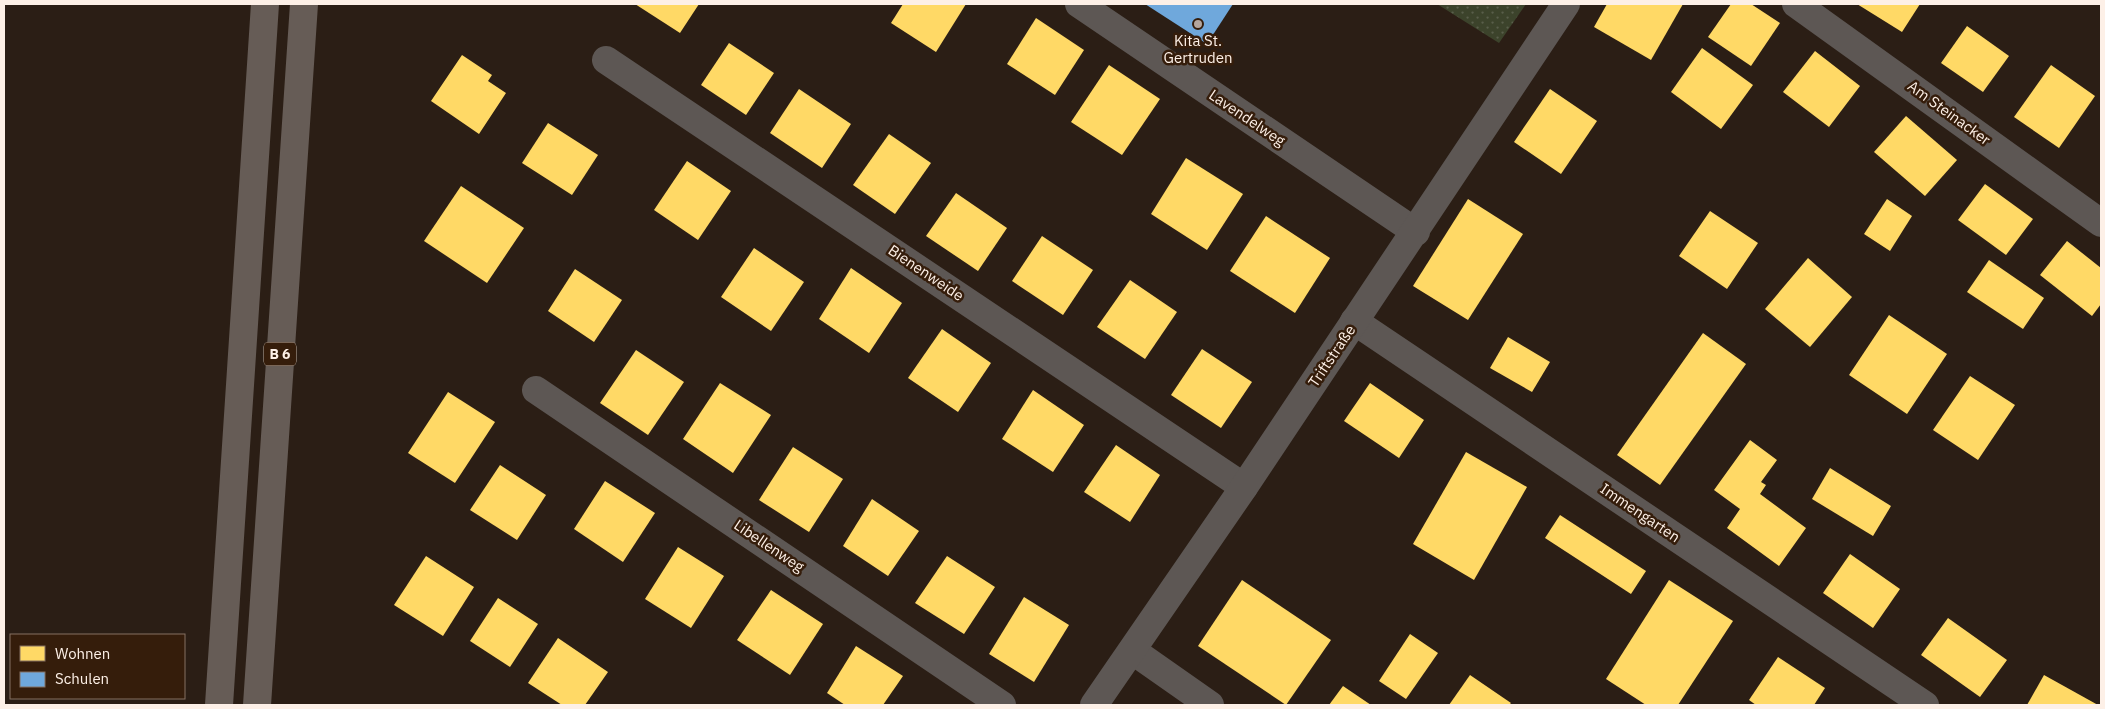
<svg xmlns="http://www.w3.org/2000/svg" width="2105" height="709" viewBox="0 0 2105 709" font-family="'IBM Plex Sans',sans-serif">
<defs>
<pattern id="grass-dots" width="8" height="8" patternUnits="userSpaceOnUse" patternTransform="scale(1.25)"><rect width="8" height="8" fill="#3c432b"/><path d="M2 2h.1M6 6h.1" fill="none" stroke="#595e4a" stroke-width="1.8" stroke-linecap="round"/></pattern>
</defs>
<rect width="100%" height="100%" fill="#2b1e15"/>
<polygon fill="url(#grass-dots)" points="1437,4 1526,4 1499,43"/>
<g fill="#ffd966">
<polygon points="635,4 699,4 680,33"/>
<polygon points="903,4 966,4 936,52 891,23"/>
<polygon points="1607,4 1683,4 1651,60 1594,27"/>
<polygon points="1731,4 1751,4 1780,23 1751,66 1708,37"/>
<polygon points="1857,4 1920,4 1902,32"/>
<polygon points="1036,18 1084,50 1055,95 1007,64"/>
<polygon points="1967,26 2009,56 1983,92 1941,63"/>
<polygon points="729,43 774,73 746,115 701,85"/>
<polygon points="1702,48 1753,85 1721,129 1671,92"/>
<polygon points="1815,51 1860,86 1829,127 1783,92"/>
<polygon points="462,55 492,75 488,81 506,93 479,134 431,101"/>
<polygon points="1109,65 1160,99 1122,155 1071,122"/>
<polygon points="2051,65 2095,96 2059,148 2014,117"/>
<polygon points="799,89 851,124 822,168 770,133"/>
<polygon points="1550,89 1597,121 1561,174 1514,142"/>
<polygon points="1906,116 1957,160 1925,196 1874,152"/>
<polygon points="548,123 598,155 572,195 522,163"/>
<polygon points="889,134 931,163 895,214 853,185"/>
<polygon points="1186,158 1243,194 1207,250 1151,214"/>
<polygon points="687,161 731,191 698,240 654,210"/>
<polygon points="1985,184 2033,219 2006,255 1958,220"/>
<polygon points="461,186 524,228 487,283 424,241"/>
<polygon points="956,193 1007,228 978,271 926,236"/>
<polygon points="1468,199 1523,234 1468,320 1413,286"/>
<polygon points="1887,199 1912,216 1890,251 1864,234"/>
<polygon points="1710,211 1758,243 1727,289 1679,256"/>
<polygon points="1266,216 1330,258 1295,313 1230,271"/>
<polygon points="1042,236 1093,270 1063,315 1012,281"/>
<polygon points="2067,241 2101,268 2101,304 2092,316 2040,275"/>
<polygon points="754,248 804,282 771,331 721,297"/>
<polygon points="1808,258 1852,297 1810,347 1765,309"/>
<polygon points="1989,260 2044,298 2023,329 1967,292"/>
<polygon points="851,268 902,303 869,353 819,319"/>
<polygon points="575,269 622,300 594,342 548,311"/>
<polygon points="1130,280 1177,312 1145,359 1097,327"/>
<polygon points="1889,315 1947,354 1907,414 1849,375"/>
<polygon points="942,329 991,363 958,412 908,378"/>
<polygon points="1703,333 1746,364 1660,485 1617,455"/>
<polygon points="1508,337 1550,362 1532,392 1490,368"/>
<polygon points="1202,349 1252,382 1221,428 1171,395"/>
<polygon points="636,350 684,382 648,435 600,403"/>
<polygon points="1970,376 2015,405 1978,460 1933,430"/>
<polygon points="720,383 771,415 733,473 683,439"/>
<polygon points="1370,383 1424,420 1399,458 1344,421"/>
<polygon points="1033,390 1084,425 1053,472 1002,439"/>
<polygon points="448,392 495,422 455,483 408,453"/>
<polygon points="1750,440 1777,460 1761,482 1766,485 1760,494 1806,528 1779,566 1727,528 1740,509 1714,490"/>
<polygon points="1116,445 1160,475 1130,522 1084,492"/>
<polygon points="793,447 843,479 809,532 759,500"/>
<polygon points="1466,452 1527,487 1474,580 1413,544"/>
<polygon points="500,465 546,495 517,540 470,510"/>
<polygon points="1830,468 1891,506 1873,536 1812,499"/>
<polygon points="605,481 655,513 623,562 574,529"/>
<polygon points="872,499 919,531 888,576 843,546"/>
<polygon points="1560,515 1646,571 1631,594 1545,538"/>
<polygon points="678,547 724,576 691,628 645,599"/>
<polygon points="1850,554 1900,589 1873,628 1823,593"/>
<polygon points="426,556 474,587 443,636 394,605"/>
<polygon points="947,556 995,587 964,634 915,603"/>
<polygon points="1242,580 1331,640 1286,705 1198,646"/>
<polygon points="1669,580 1733,621 1678,705 1646,705 1606,679"/>
<polygon points="771,590 823,624 790,675 737,640"/>
<polygon points="1024,597 1069,625 1034,682 989,654"/>
<polygon points="498,598 538,624 510,667 470,641"/>
<polygon points="1948,618 2007,660 1980,697 1921,655"/>
<polygon points="1410,634 1438,653 1406,699 1379,681"/>
<polygon points="558,638 608,672 585,705 562,705 528,683"/>
<polygon points="856,646 903,676 883,705 845,705 827,693"/>
<polygon points="1778,657 1825,688 1814,705 1756,705 1749,700"/>
<polygon points="1470,675 1511,703 1509,705 1449,705"/>
<polygon points="2044,675 2098,705 2027,705"/>
<polygon points="1343,686 1371,705 1329,705"/>
</g>
<polygon fill="#6fa8dc" points="1145,4 1233,4 1207,44"/>
<g fill="none" stroke-linecap="round" stroke-linejoin="round">
<g stroke="#5d5754" stroke-width="28">
<polyline points="1079,4 1416,232"/>
<polyline points="1796,4 2101,223"/>
<polyline points="606,60 1244,487"/>
<polyline points="1354,321 1925,705"/>
<polyline points="536,390 1002,705"/>
<polyline points="1133,651 1210,705"/>
<polyline points="1094,705 1244,487 1566,4"/>
</g>
<g stroke="#665c56" stroke-width="28">
<polyline points="219,705 265,4"/>
<polyline points="257,705 304,4"/>
</g>
</g>
<circle fill="#b4a69e" stroke="#351d0b" stroke-width="2" cx="1198" cy="24" r="5"/>
<g text-anchor="middle" stroke-width="5" stroke-linejoin="round" paint-order="stroke">
<rect fill="#351d0b" stroke="#c1b1a5" stroke-width="1" x="264" y="342.5" width="32" height="23" rx="4"/>
<g font-size="14" font-weight="bold" fill="#fdf0e7">
<text x="280" y="359">B 6</text>
</g>
<g font-size="15" fill="#fdf0e7" stroke="#351d0b">
<text x="1198" y="46">Kita St.<tspan x="1198" dy="17">Gertruden</tspan></text>
</g>
<g font-size="15" fill="#fdf0e7" stroke="#351d0b">
<text transform="translate(1949 113) rotate(36)" y="5">Am Steinacker</text>
<text transform="translate(1247 118) rotate(34)" y="5">Lavendelweg</text>
<text transform="translate(926 273) rotate(34)" y="5">Bienenweide</text>
<text transform="translate(1332 356) rotate(-56)" y="5">Triftstraße</text>
<text transform="translate(1640 513) rotate(34)" y="5">Immengarten</text>
<text transform="translate(769 546) rotate(34)" y="5">Libellenweg</text>
</g>
</g>
<rect width="2105" height="709" fill="none" stroke="#fdf0e7" stroke-width="10"/>
<rect x="10" y="634" width="175" height="65" fill="#351d0b" stroke="#857163"/>
<rect x="20" y="646" width="25" height="15" fill="#ffd966" stroke="#857163"/>
<text x="55" y="659" font-size="15" fill="#fdf0e7">Wohnen</text>
<rect x="20" y="672" width="25" height="15" fill="#6fa8dc" stroke="#857163"/>
<text x="55" y="684" font-size="15" fill="#fdf0e7">Schulen</text>
</svg>
